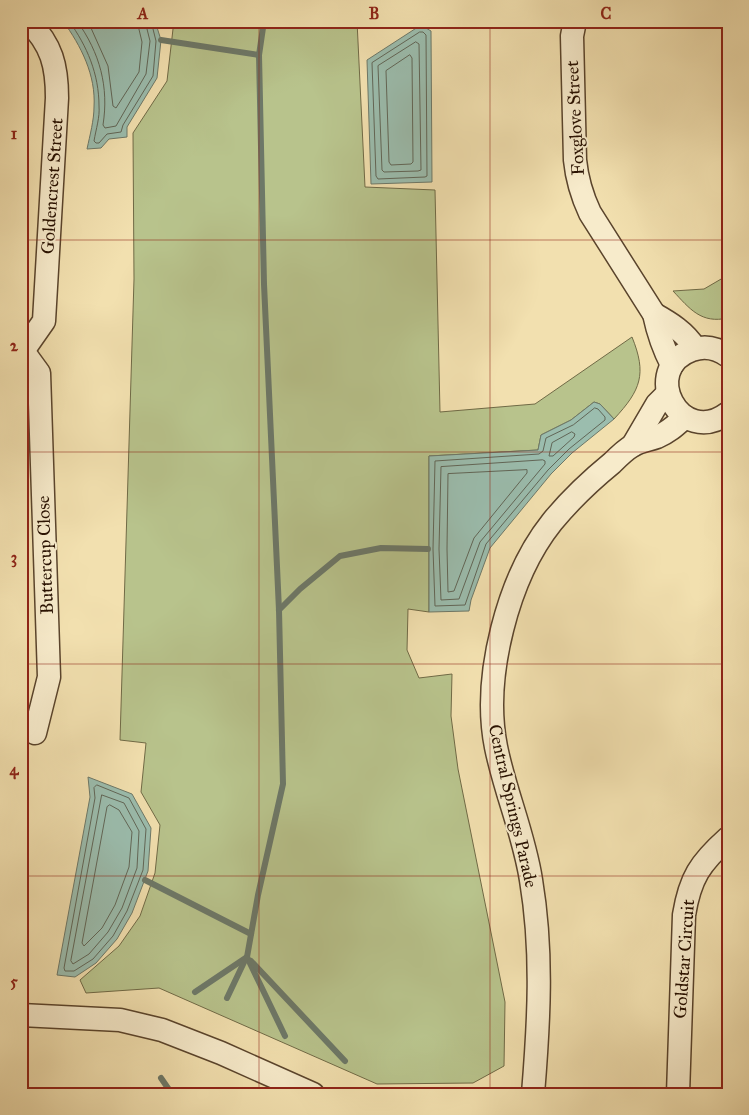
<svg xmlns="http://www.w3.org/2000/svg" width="749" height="1115" viewBox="0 0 749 1115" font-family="'IM FELL Great Primer',serif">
<rect width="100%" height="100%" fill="#f2e0af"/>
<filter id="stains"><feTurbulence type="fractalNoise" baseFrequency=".004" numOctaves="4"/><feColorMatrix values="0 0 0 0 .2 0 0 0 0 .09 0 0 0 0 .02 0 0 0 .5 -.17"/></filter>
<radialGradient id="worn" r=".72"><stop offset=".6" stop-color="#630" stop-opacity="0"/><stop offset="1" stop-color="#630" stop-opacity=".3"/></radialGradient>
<g fill="#b8c38c" stroke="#706a46">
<path d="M 169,21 L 357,21 L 365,187 L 435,190 L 440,412 L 535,404 L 632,337 C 647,374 641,390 614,419 L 600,404 L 594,402 L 571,420 L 541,435 L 538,450 L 429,456 L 429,612 L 408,609 L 407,650 L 419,678 L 452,674 L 451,716 L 458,769 L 505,1002 L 504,1066 L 473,1083 L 377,1084 L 159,988 L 86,993 L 80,980 L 119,946 L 140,916 L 155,873 L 160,825 L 141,792 L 146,743 L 120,740 L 134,279 L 133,133 L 167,81 L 173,29 Z"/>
<path d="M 728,275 L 728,318 C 701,324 690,309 673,291 L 704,289 Z"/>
</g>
<g fill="#9bbdae" stroke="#6d7868">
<path d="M 63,21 L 155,21 L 161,40 L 157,78 L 127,127 L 127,137 L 109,139 L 101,148 L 87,149 C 90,135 94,120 94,107 C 96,75 81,46 63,21 Z"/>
<polygon points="421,25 431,31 432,182 371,184 367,60"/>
<polygon points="594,402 600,404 614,419 572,453 551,474 490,548 471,600 469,611 429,612 429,456 538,450 541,435 571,420"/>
<polygon points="88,777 132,794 151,828 148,871 132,913 117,939 96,963 75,977 57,975 90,797"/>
</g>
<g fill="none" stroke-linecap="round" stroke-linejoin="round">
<g stroke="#616657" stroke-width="1">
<path d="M 69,21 C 87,46 99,74 99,106 C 100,117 96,129 94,141 L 96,143 L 99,143 L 107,134 L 121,132 L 123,125 L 153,76 L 156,41 L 151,21"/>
<path d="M 77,21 C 100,53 109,87 103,125 L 105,128 L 116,126 L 146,74 L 150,41 L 145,21"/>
<polyline points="86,21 91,28 108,66 113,106 116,108 139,72 142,42 137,21"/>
<polygon points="420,32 423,32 426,35 427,176 425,177 378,179 376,176 372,63"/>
<polygon points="416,42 419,44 421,170 418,171 384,172 382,170 378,66"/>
<polygon points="410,55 412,58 413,162 411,164 391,165 389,162 386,71"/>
<polygon points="595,408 598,409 605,417 605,420 569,449 548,470 486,544 465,605 435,606 433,549 435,461 539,454 543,451 546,438 573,425"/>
<polygon points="572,432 575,434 574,437 553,456 549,456 552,443"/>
<polygon points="543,460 545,461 545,464 480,542 459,599 441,600 439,549 441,467"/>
<polygon points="527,470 527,473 474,538 454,591 448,592 447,549 448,474"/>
<polygon points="97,785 129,798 146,829 143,870 127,911 113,936 93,959 74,971 65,971 64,968 95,798 94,788"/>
<polygon points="102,795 124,803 139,831 137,868 122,908 108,932 89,954 73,964 71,961"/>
<polygon points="110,805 119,810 132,832 129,867 115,905 102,928 84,946 82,943 107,807"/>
</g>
<g stroke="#6d7868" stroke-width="6">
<polyline points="264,21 259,55 264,284 279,610 283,784 258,895 247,957 285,1036"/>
<polyline points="161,40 259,55"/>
<polyline points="279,610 300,589 340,556 381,548 428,549"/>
<polyline points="145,880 251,934"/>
<polyline points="251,961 345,1061"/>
<polyline points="195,992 247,957"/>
<polyline points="227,998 246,958"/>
<polyline points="161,1078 172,1094"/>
</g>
<defs>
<g id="minor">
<path d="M 575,21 L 572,36 L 575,160 C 577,180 582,196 590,213 L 654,314 C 658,333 663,348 672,365"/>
<path d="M 654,314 C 670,323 685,332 695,348"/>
<path d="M 21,351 L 23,351 L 44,321 L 57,98 C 57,66 52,45 28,21"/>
<polyline points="23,351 39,373 49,677 35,733"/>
<path d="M 728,356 C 717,348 705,345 692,350 C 639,369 680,449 728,413"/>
<polyline points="633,445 657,404 668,393"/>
<polyline points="21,1015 120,1020 162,1030 221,1053 313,1094"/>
<path d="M 533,1094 C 539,1021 543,952 531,880 C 524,834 505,792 496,747 C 482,677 508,577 552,522 C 570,500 590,481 612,463 C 618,457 625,450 632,446 C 639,441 649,440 657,437 C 669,432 676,425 685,417"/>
<path d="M 678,1094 L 684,915 C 690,878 700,863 728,838"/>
</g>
</defs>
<use href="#minor" stroke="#5a442c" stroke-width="25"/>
<use href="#minor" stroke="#f7ebcb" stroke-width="22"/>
</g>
<path fill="none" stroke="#8f2418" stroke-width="1" stroke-opacity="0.55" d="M 259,21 L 259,1094M 490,21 L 490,1094M 21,240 L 728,240M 21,452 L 728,452M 21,664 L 728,664M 21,876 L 728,876"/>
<g text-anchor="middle" stroke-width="4" stroke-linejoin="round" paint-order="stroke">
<g font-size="18" fill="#271000" stroke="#f7ebcb">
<text transform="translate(575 118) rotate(-93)" y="6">Foxglove Street</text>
<text transform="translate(52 186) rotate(-86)" y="6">Goldencrest Street</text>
<text transform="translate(45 555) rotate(-92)" y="6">Buttercup Close</text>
<text transform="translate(513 806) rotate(77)" y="6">Central Springs Parade</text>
<text transform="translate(684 959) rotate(-86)" y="6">Goldstar Circuit</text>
</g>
</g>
<rect width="749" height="1115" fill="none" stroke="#f2e0af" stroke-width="55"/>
<rect x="28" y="28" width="694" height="1060" fill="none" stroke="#8f2418" stroke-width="2"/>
<g font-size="16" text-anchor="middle" font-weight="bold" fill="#8f2418">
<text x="143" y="19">A</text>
<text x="374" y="19">B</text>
<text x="606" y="19">C</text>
<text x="14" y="139">1</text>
<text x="14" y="351">2</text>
<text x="14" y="563">3</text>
<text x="14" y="775">4</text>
<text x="14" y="987">5</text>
</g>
<rect width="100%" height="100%" filter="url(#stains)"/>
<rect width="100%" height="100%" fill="url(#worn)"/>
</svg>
